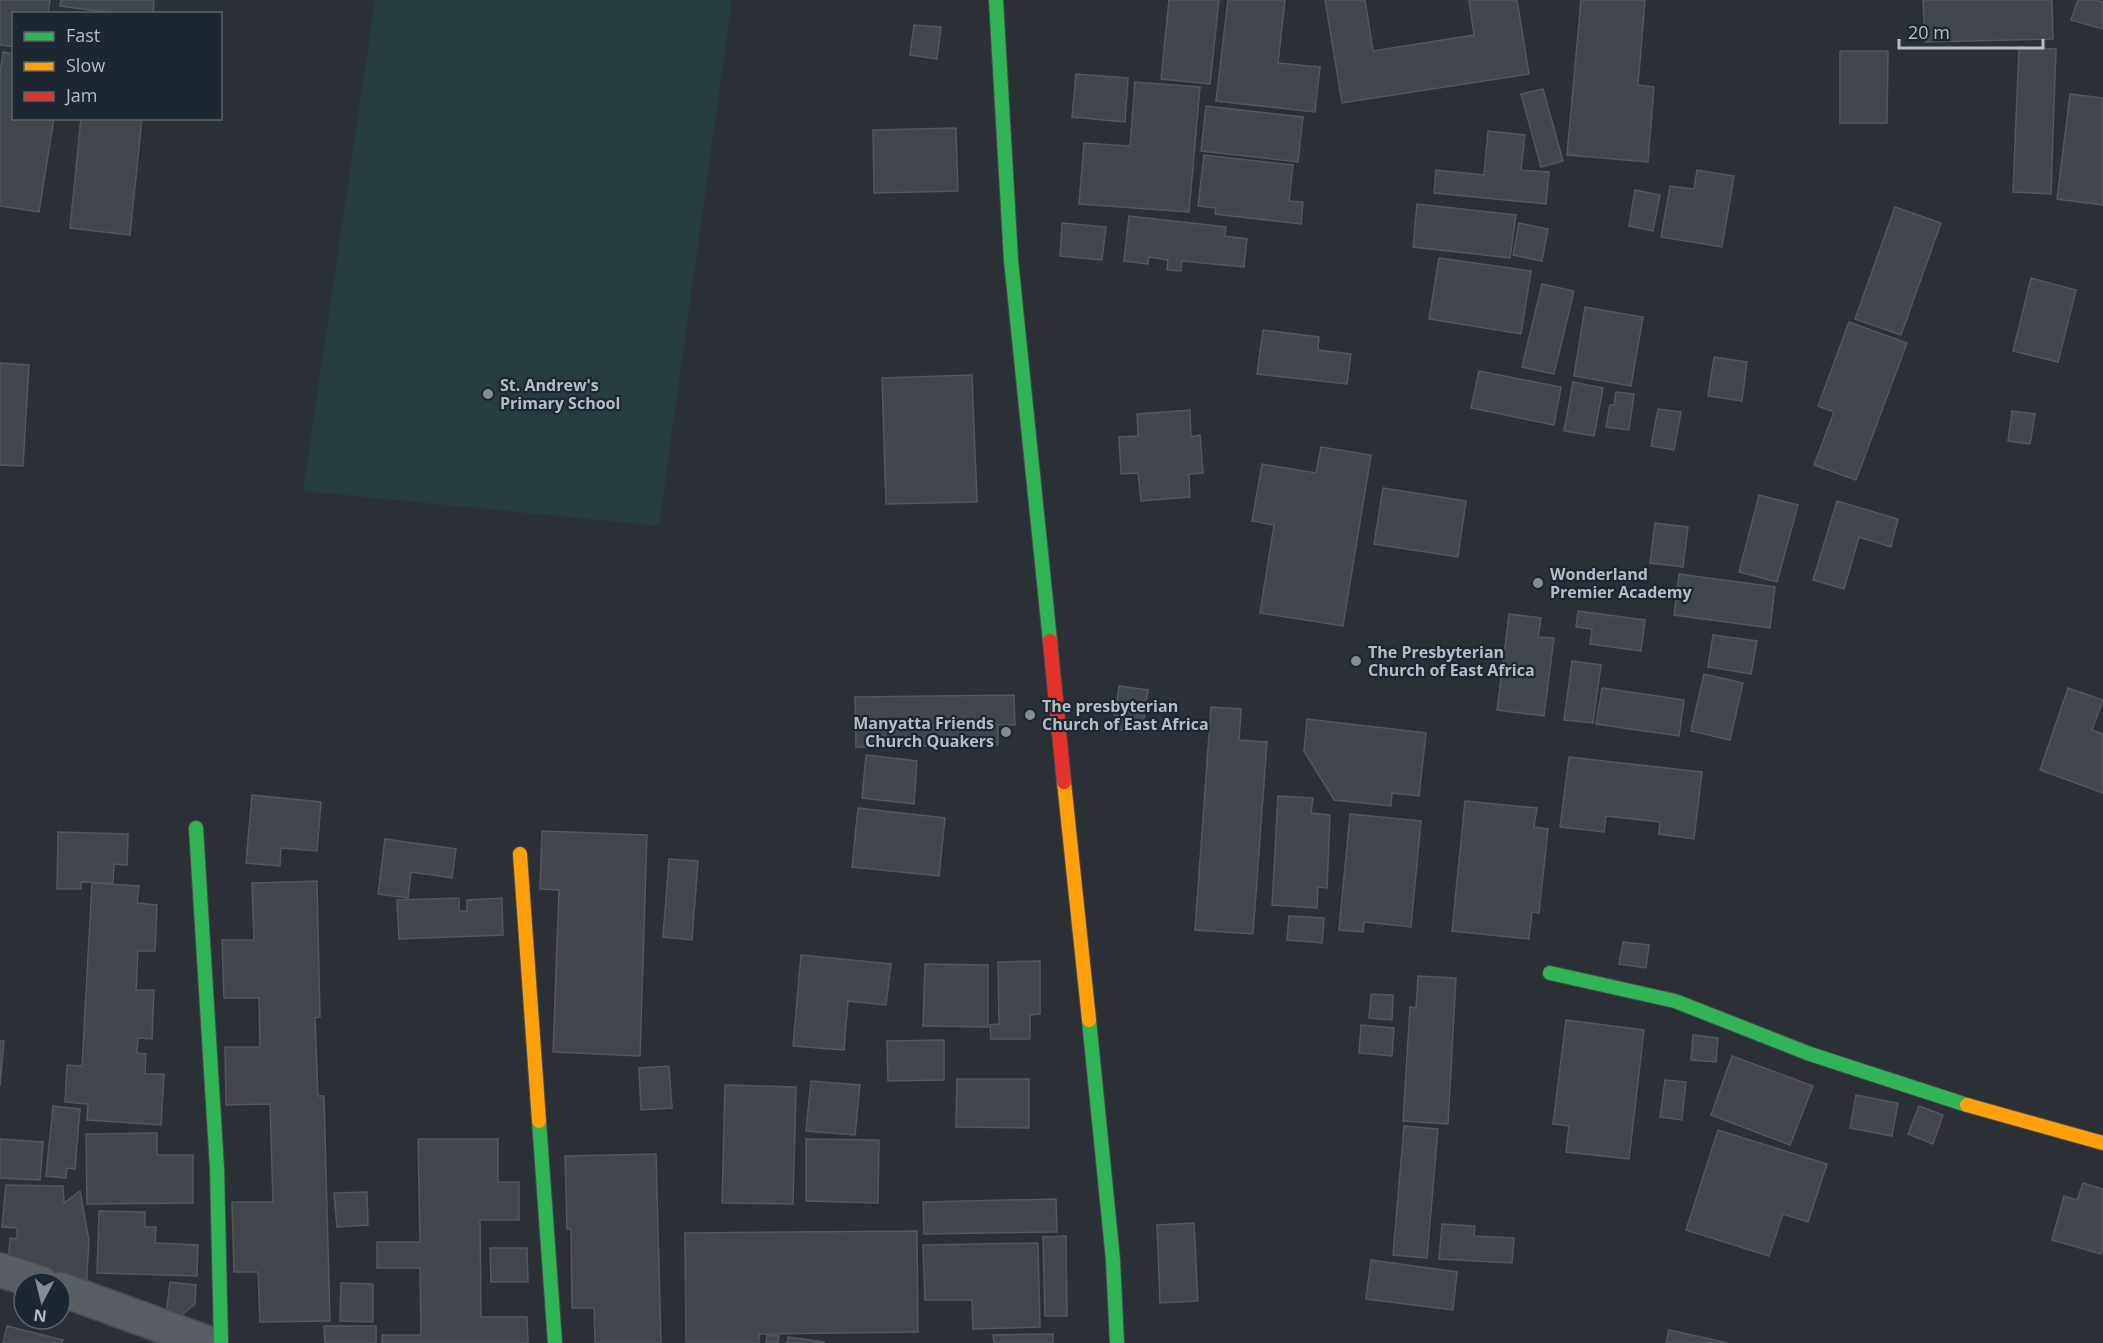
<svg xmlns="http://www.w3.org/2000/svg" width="2103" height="1343" viewBox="0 0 2103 1343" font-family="'Open Sans',sans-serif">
<rect width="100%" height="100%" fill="#2a3036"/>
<polygon fill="#273c3d" points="375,0 732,0 659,526 303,491"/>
<g fill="#42474d" stroke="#52585e" stroke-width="1.5">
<polygon points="0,0 50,0 48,14 14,14 14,47 0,45"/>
<polygon points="61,0 154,0 153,14 120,14 60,6"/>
<polygon points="1169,0 1219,0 1210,84 1161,79"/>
<polygon points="1228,0 1285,0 1278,63 1320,67 1315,112 1216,101"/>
<polygon points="1325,0 1365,0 1373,51 1474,35 1469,0 1517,0 1529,74 1342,103"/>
<polygon points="1581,0 1645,0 1638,85 1654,87 1648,162 1567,155"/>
<polygon points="1923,0 2052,0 2053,39 1925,42"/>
<polygon points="2078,0 2095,0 2103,2 2103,29 2071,20"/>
<polygon points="914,25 941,27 937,59 910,55"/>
<polygon points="2019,47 2056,49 2051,194 2013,192"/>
<polygon points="1840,51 1888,51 1887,123 1840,123"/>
<polygon points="3,52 14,54 14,118 54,118 39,212 0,206 0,74"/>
<polygon points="1076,74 1128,78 1125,122 1072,117"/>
<polygon points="1135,82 1200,87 1189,212 1079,204 1084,143 1130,146"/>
<polygon points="1543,89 1563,161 1541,167 1521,94"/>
<polygon points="2070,94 2103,98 2103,205 2057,199"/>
<polygon points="1206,106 1303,117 1298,162 1201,151"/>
<polygon points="81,118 142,118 130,235 70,228"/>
<polygon points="956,128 958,191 874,193 873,130"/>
<polygon points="1488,131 1525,135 1521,170 1549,172 1546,204 1434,193 1436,170 1484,175"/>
<polygon points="1204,155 1293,165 1289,201 1303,202 1301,224 1215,214 1216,208 1198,206"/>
<polygon points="1697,170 1734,176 1722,247 1661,237 1670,186 1694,189"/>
<polygon points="1635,190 1660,195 1653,231 1629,226"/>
<polygon points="1417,204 1516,215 1510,258 1413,247"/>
<polygon points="1895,207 1941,223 1901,335 1855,319"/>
<polygon points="1129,216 1226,227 1225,236 1247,239 1244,267 1182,261 1181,271 1167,270 1168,260 1149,257 1148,264 1124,261"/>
<polygon points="1062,223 1106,227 1102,260 1060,256"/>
<polygon points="1519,223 1548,229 1542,261 1513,255"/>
<polygon points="1439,258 1531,271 1521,334 1429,319"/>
<polygon points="2031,278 2076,290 2058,362 2013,351"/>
<polygon points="1542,284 1574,291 1554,374 1522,367"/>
<polygon points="1585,307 1643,317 1631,386 1574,376"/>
<polygon points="1849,322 1907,343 1856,480 1814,465 1834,412 1818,406"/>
<polygon points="1263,330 1319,337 1318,350 1351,354 1347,384 1257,374"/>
<polygon points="1714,357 1747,362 1742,401 1708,396"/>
<polygon points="0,363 29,365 23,466 0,465"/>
<polygon points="1479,371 1561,387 1554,425 1471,408"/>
<polygon points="972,375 977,502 886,504 882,378"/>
<polygon points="1573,382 1603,388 1594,436 1564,431"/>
<polygon points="1616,392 1634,394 1629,430 1606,427 1610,405 1614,405"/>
<polygon points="1658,409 1681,412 1674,450 1651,446"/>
<polygon points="1190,410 1191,437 1200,435 1203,473 1189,474 1190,497 1141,501 1138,473 1121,474 1119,437 1138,436 1137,414"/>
<polygon points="2012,411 2035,414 2030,444 2008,441"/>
<polygon points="1321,447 1371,455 1343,626 1260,613 1274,525 1252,521 1262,464 1316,473"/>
<polygon points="1383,488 1466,501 1458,557 1374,544"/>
<polygon points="1759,495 1798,505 1777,582 1739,572"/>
<polygon points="1837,501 1898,519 1891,547 1859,537 1844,589 1813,580"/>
<polygon points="1655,523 1688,527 1683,567 1650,563"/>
<polygon points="1679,574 1775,587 1770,628 1674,615"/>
<polygon points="1578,611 1645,620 1641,651 1590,644 1592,629 1576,627"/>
<polygon points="1509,614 1541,618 1538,637 1554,638 1544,716 1497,710"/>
<polygon points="1713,635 1757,641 1751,674 1708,667"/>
<polygon points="1572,661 1601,665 1593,723 1564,720"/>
<polygon points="1704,674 1743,683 1730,740 1691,731"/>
<polygon points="1119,686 1148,690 1142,732 1113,729"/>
<polygon points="1602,688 1684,700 1679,736 1596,724"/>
<polygon points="2068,688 2103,700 2092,730 2103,734 2103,793 2040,770"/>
<polygon points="1014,695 1015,725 998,725 998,745 856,747 855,697"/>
<polygon points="1211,707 1241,709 1239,740 1267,742 1253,934 1195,930"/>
<polygon points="1307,719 1426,733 1419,796 1392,793 1391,806 1334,800 1304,751"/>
<polygon points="866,755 917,761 914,804 862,798"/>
<polygon points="1569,757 1702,772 1694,839 1659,834 1660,822 1606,816 1604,832 1560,827"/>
<polygon points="252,795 321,802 317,851 281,848 280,866 246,863"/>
<polygon points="1278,796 1313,798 1311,813 1330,815 1327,888 1318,887 1317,908 1272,905"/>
<polygon points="1465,801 1537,808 1534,827 1548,829 1539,913 1532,912 1529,939 1452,931"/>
<polygon points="858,808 945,818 939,876 852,867"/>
<polygon points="1350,814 1421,821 1411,927 1364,922 1363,932 1339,930"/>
<polygon points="542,831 647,835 640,1056 553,1052 559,890 540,889"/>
<polygon points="58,832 128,834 127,865 114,864 113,883 81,882 81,889 57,889"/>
<polygon points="385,839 456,849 452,878 411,872 408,898 378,894"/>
<polygon points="669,859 698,861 692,940 663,937"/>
<polygon points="317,881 320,1017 315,1018 318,1096 324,1096 330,1321 260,1322 258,1272 234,1272 232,1202 273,1202 270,1104 226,1105 225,1047 260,1047 259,998 224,998 222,940 254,940 252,883"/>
<polygon points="92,883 139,886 137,903 157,905 155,951 138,951 136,990 154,990 152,1039 138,1038 137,1053 146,1054 145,1074 164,1074 161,1125 87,1120 88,1104 65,1102 67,1065 82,1066"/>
<polygon points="459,898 459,911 467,911 467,900 502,898 503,935 399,939 397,900"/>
<polygon points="1289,916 1324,918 1322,943 1287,940"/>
<polygon points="1623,942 1649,945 1646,968 1619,964"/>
<polygon points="801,955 891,964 886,1005 848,1001 844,1050 793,1046"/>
<polygon points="1040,961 1040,1014 1030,1015 1030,1039 991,1039 990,1025 999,1024 998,962"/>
<polygon points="925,964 988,965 988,1027 923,1026"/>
<polygon points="1418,976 1456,978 1448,1124 1403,1121 1410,1007 1416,1008"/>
<polygon points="1371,994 1393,995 1392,1020 1369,1018"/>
<polygon points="1566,1020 1644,1030 1629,1159 1566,1152 1569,1126 1553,1124"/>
<polygon points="1361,1025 1394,1028 1392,1056 1359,1053"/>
<polygon points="1693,1035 1718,1038 1716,1062 1691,1060"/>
<polygon points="944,1040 944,1080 888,1081 887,1041"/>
<polygon points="0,1041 4,1041 0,1086"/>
<polygon points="1732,1056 1813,1086 1790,1145 1711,1115"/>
<polygon points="669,1066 672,1108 641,1110 639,1068"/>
<polygon points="957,1079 1029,1079 1029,1128 956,1127"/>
<polygon points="1665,1080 1686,1082 1682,1120 1660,1117"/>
<polygon points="811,1081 860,1085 855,1135 806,1131"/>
<polygon points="725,1085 796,1087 793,1204 722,1203"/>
<polygon points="1856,1095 1898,1103 1892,1136 1850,1128"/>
<polygon points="53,1106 80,1109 75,1169 67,1168 66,1178 46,1176"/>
<polygon points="1919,1106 1943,1115 1933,1144 1908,1134"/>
<polygon points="1404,1126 1438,1129 1427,1258 1393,1255"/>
<polygon points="1718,1130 1827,1164 1808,1222 1783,1214 1769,1256 1686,1230"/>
<polygon points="157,1133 157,1155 193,1155 193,1203 87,1204 86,1134"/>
<polygon points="0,1139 43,1142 40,1180 0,1178"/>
<polygon points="418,1139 498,1139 498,1182 519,1182 519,1220 480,1220 481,1317 527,1317 528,1343 382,1343 382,1335 421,1335 420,1268 377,1268 377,1242 420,1242"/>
<polygon points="806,1139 879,1140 878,1203 806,1201"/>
<polygon points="656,1154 661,1343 595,1343 594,1308 572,1308 571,1229 567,1229 565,1156"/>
<polygon points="2083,1183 2103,1189 2103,1246 2101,1254 2052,1240 2064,1196 2077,1200"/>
<polygon points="6,1185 63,1186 64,1203 80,1191 89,1240 86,1290 8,1267 10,1238 17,1239 17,1228 2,1227"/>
<polygon points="367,1192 368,1225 337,1227 334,1193"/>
<polygon points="1056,1199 1057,1232 924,1234 923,1202"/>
<polygon points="99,1211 145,1212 145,1227 156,1227 155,1243 198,1245 197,1276 97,1273"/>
<polygon points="1194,1223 1198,1301 1160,1303 1157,1225"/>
<polygon points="1442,1224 1475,1226 1474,1236 1514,1238 1512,1263 1439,1259"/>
<polygon points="917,1231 918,1332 759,1334 759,1343 686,1343 685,1233"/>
<polygon points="1066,1236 1067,1316 1045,1316 1043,1237"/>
<polygon points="1038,1243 1040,1327 973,1329 972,1300 925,1300 923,1245"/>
<polygon points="490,1248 527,1248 528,1282 491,1282"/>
<polygon points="1371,1260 1457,1272 1453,1310 1366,1299"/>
<polygon points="170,1282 196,1285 195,1304 178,1318 166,1315"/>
<polygon points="341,1283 373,1284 373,1322 340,1321"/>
<polygon points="7,1326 63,1340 62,1343 3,1343"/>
<polygon points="324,1326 376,1326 376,1343 325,1343"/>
<polygon points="1669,1330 1728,1343 1666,1343"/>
<polygon points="1053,1334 1053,1343 994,1343 993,1335"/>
<polygon points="767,1335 779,1336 778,1343 766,1343"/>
<polygon points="788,1337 824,1342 824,1343 787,1343"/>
</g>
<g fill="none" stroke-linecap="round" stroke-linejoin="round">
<defs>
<g id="street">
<polyline points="0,1270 41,1283"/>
<polyline points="60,1289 208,1343"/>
</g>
<g id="fast">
<polyline points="996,0 1011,260 1050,641"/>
<polyline points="196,828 217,1168 221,1343"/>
<polyline points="1550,973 1675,1001 1810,1054 1967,1105"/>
<polyline points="1089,1020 1113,1260 1117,1343"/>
<polyline points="539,1121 555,1343"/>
</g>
<g id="slow">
<polyline points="1064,782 1089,1020"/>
<polyline points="520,854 539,1121"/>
<polyline points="1967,1105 2103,1143"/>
</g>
<polyline id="jam" points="1050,641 1064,782"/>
</defs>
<use href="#street" stroke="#484c51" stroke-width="36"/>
<use href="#fast" stroke="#484c51" stroke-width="16"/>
<use href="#slow" stroke="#484c51" stroke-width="16"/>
<use href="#jam" stroke="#484c51" stroke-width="16"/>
<use href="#street" stroke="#595e65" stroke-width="33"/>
<use href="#fast" stroke="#30b455" stroke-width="14"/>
<use href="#slow" stroke="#ff9f0a" stroke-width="14"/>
<use href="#jam" stroke="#e5322d" stroke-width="14"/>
</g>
<g fill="#848c94" stroke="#1d2731" stroke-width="2">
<circle cx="488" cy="394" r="6"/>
<circle cx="1538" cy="583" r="6"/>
<circle cx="1356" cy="661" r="6"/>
<circle cx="1030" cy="715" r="6"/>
<circle cx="1006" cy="732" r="6"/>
</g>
<g text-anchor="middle" stroke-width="4.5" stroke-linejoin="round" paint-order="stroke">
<g font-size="16" font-weight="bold" fill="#b4bdc7" stroke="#1d2731" text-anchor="start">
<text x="500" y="391">St. Andrew's<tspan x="500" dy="18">Primary School</tspan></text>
<text x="1550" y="580">Wonderland<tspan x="1550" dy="18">Premier Academy</tspan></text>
<text x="1368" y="658">The Presbyterian<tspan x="1368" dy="18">Church of East Africa</tspan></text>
<text x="1042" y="712">The presbyterian<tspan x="1042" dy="18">Church of East Africa</tspan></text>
<text x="994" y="729" text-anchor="end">Manyatta Friends<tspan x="994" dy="18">Church Quakers</tspan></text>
</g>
</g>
<rect x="12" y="12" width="210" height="108" fill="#1d2731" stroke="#59636d" stroke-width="1.5"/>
<rect x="24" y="32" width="30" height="9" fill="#30b455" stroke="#59636d" stroke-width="1.5"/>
<text x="66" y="42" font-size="18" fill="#b4bdc7">Fast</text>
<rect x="24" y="62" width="30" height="9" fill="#ff9f0a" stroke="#59636d" stroke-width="1.5"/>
<text x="66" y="72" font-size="18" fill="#b4bdc7">Slow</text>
<rect x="24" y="92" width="30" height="9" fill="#e5322d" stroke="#59636d" stroke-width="1.5"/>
<text x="66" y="102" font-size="18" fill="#b4bdc7">Jam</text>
<g transform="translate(42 1301) rotate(187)"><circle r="28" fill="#1d2731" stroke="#59636d" stroke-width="1.5"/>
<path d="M0-4.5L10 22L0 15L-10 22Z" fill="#848c94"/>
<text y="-9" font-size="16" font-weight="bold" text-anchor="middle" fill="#b4bdc7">N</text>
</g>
<path d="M1899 39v9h144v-9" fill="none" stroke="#b4bdc7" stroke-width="3"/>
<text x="1908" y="39" font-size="18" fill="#b4bdc7" stroke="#1d2731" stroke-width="4.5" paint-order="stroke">20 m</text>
</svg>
